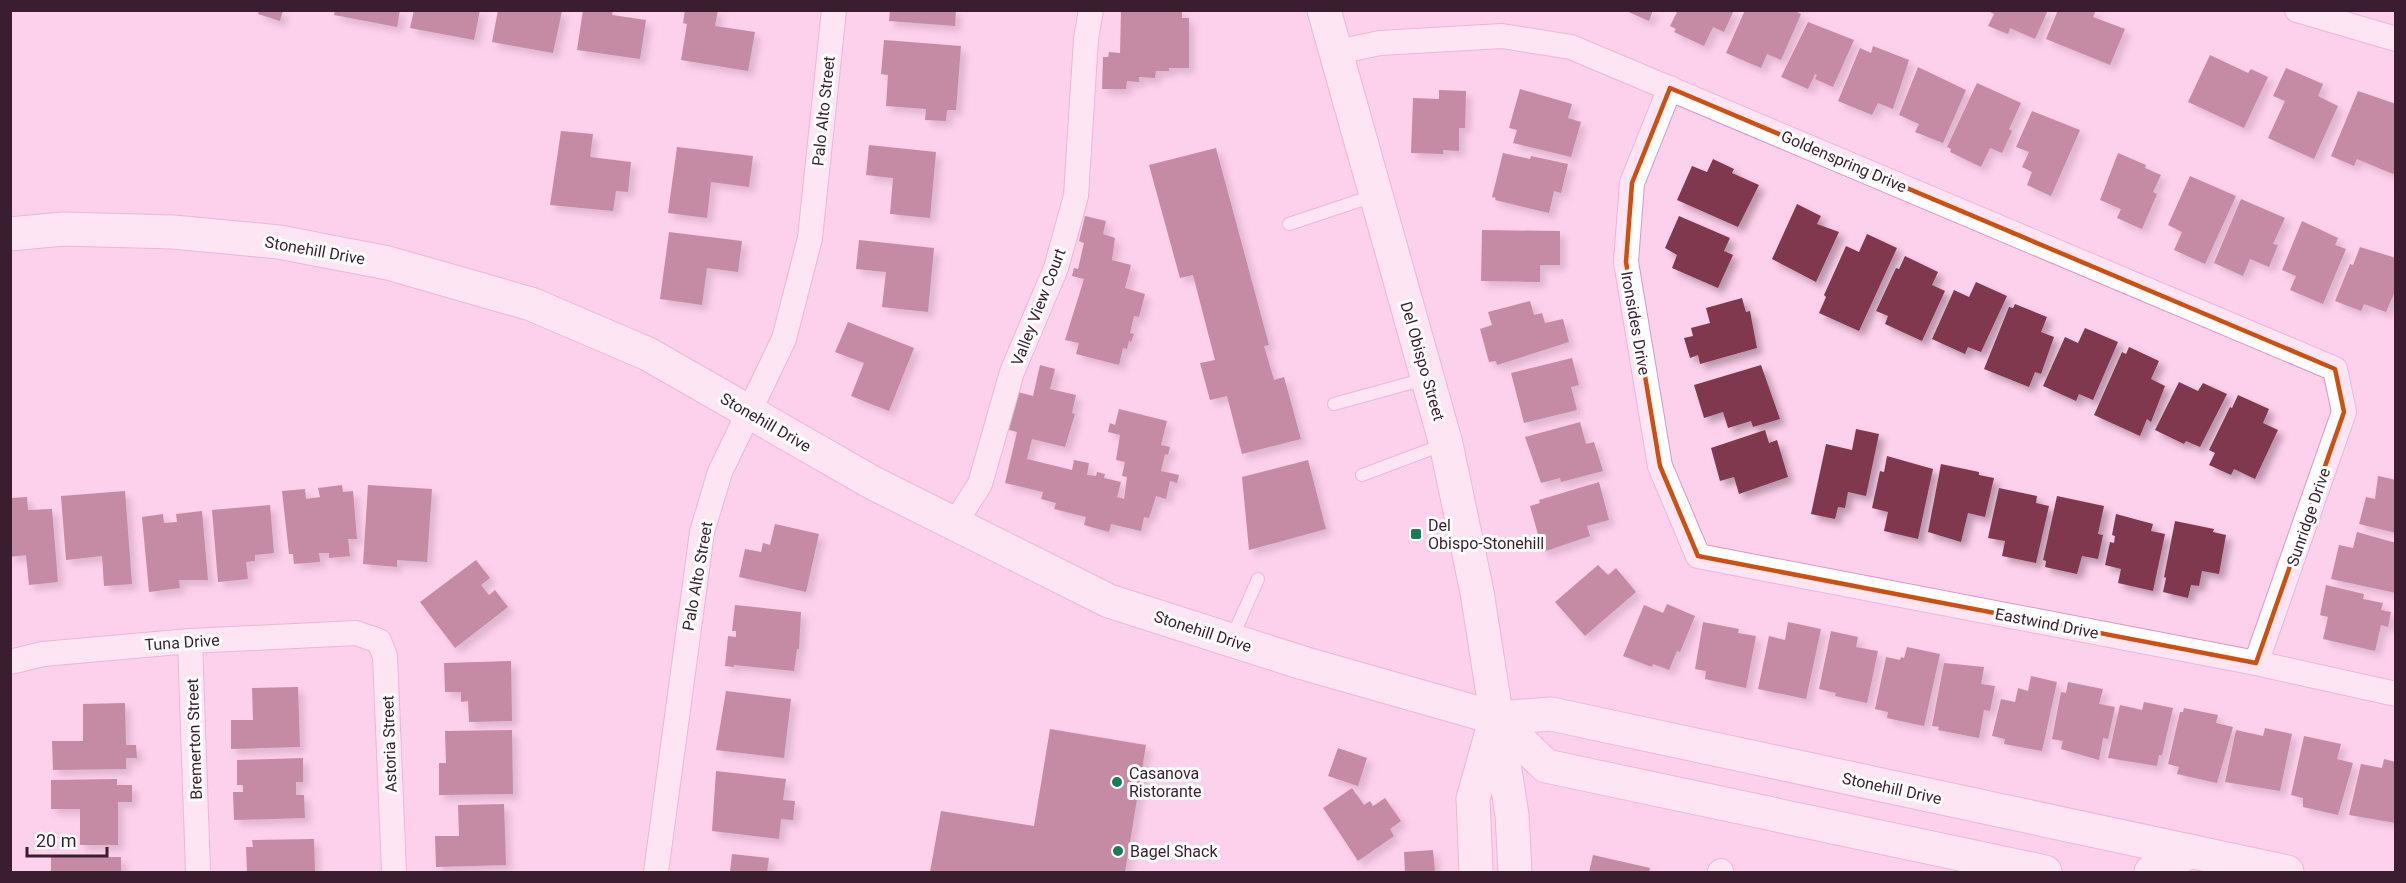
<svg xmlns="http://www.w3.org/2000/svg" width="2406" height="883" viewBox="0 0 2406 883" font-family="Roboto,sans-serif">
<defs>
<filter id="shadow"><feDropShadow dx="5.5" dy="5.5" stdDeviation="3" flood-color="#0004"/></filter>
</defs>
<rect width="100%" height="100%" fill="#fdd0eb"/>
<g fill="#80384f" filter="url(#shadow)">
<polygon points="259,10 283,10 280,21 258,14"/>
<polygon points="335,10 400,10 397,27 334,15"/>
<polygon points="414,10 480,10 474,40 410,28"/>
<polygon points="498,10 562,11 553,53 492,42"/>
<polygon points="583,10 613,10 612,15 646,20 640,59 577,50"/>
<polygon points="685,10 718,10 715,26 755,32 748,71 681,60 687,24 683,23"/>
<polygon points="890,10 956,10 955,26 889,21"/>
<polygon points="1121,10 1182,11 1182,18 1189,18 1189,68 1169,68 1169,71 1156,71 1155,78 1139,77 1139,82 1127,81 1126,89 1102,89 1103,57 1108,57 1109,52 1120,53"/>
<polygon points="1624,10 1653,10 1649,21"/>
<polygon points="1678,10 1734,10 1724,32 1713,27 1704,46 1674,32 1676,29 1670,26"/>
<polygon points="1745,10 1793,10 1801,14 1781,60 1767,54 1761,68 1726,53"/>
<polygon points="1986,10 2048,10 2035,39 2010,28 2008,34 1988,26 1994,14"/>
<polygon points="2058,10 2096,10 2093,17 2125,29 2110,65 2046,39"/>
<polygon points="1808,22 1854,40 1833,87 1815,79 1817,75 1815,74 1808,89 1781,77"/>
<polygon points="884,40 961,46 956,110 947,110 946,121 925,120 926,109 886,106 888,75 881,74"/>
<polygon points="1873,46 1909,60 1893,109 1878,103 1872,115 1838,101 1860,48 1871,53"/>
<polygon points="2210,55 2248,73 2251,69 2268,77 2244,128 2188,102"/>
<polygon points="1918,67 1966,90 1943,143 1915,132 1919,124 1899,115"/>
<polygon points="2286,68 2323,84 2318,96 2338,106 2314,159 2268,138 2285,101 2273,96"/>
<polygon points="1977,83 2021,103 2009,129 2012,131 2002,153 1990,148 1981,167 1950,152 1951,149 1947,147"/>
<polygon points="1520,89 1572,104 1568,118 1581,122 1571,157 1513,143 1517,130 1509,128"/>
<polygon points="1439,90 1466,91 1465,128 1459,128 1459,151 1443,150 1443,154 1411,153 1413,98 1439,99"/>
<polygon points="2358,91 2396,104 2396,169 2393,174 2357,159 2354,166 2331,156"/>
<polygon points="2032,111 2080,130 2051,196 2027,185 2032,172 2022,167 2029,152 2016,147"/>
<polygon points="561,131 593,134 590,157 631,162 628,192 616,191 613,211 550,205"/>
<polygon points="869,145 936,152 930,218 890,214 893,178 866,175"/>
<polygon points="677,147 753,156 749,187 711,182 707,218 668,213"/>
<polygon points="1216,148 1269,345 1264,346 1274,380 1284,377 1301,439 1242,454 1227,396 1210,400 1200,363 1215,360 1193,275 1180,278 1149,165"/>
<polygon points="1503,153 1530,159 1531,156 1568,164 1561,193 1554,191 1549,213 1495,200 1496,198 1492,197"/>
<polygon points="2118,153 2146,165 2145,168 2161,175 2153,192 2157,194 2142,229 2117,218 2121,209 2100,200"/>
<polygon points="1713,159 1734,169 1732,173 1759,185 1738,227 1677,200 1692,166 1707,172"/>
<polygon points="2190,176 2236,196 2205,264 2174,250 2182,232 2168,225"/>
<polygon points="2241,199 2285,218 2273,244 2278,245 2269,267 2250,259 2243,276 2214,263"/>
<polygon points="1797,204 1821,216 1817,224 1839,232 1816,282 1772,259"/>
<polygon points="1085,216 1106,221 1103,234 1115,238 1112,260 1131,265 1125,288 1145,294 1139,317 1134,316 1130,333 1134,334 1131,342 1129,341 1127,349 1123,348 1119,365 1076,354 1079,343 1065,340 1084,279 1072,276 1074,268 1078,269 1084,243 1079,241"/>
<polygon points="1679,216 1730,238 1724,251 1733,255 1718,288 1672,268 1677,255 1665,248"/>
<polygon points="2302,221 2338,238 2335,245 2346,249 2323,304 2290,290 2296,276 2282,270"/>
<polygon points="1482,230 1560,231 1560,265 1540,265 1540,282 1481,281"/>
<polygon points="669,232 742,241 738,272 707,268 702,305 660,299"/>
<polygon points="1867,234 1897,248 1859,331 1819,313 1826,297 1824,295 1846,246 1859,252"/>
<polygon points="859,240 934,248 928,312 882,307 886,272 856,269"/>
<polygon points="2360,247 2396,258 2396,289 2386,312 2364,304 2361,311 2335,301 2350,264 2353,265"/>
<polygon points="1905,256 1938,272 1932,285 1945,291 1922,341 1885,324 1888,316 1876,311 1896,268 1899,269"/>
<polygon points="1976,282 2007,296 1981,352 1968,347 1965,354 1932,339 1954,290 1969,297"/>
<polygon points="1742,298 1746,312 1750,311 1757,348 1700,364 1698,355 1690,358 1684,338 1693,336 1691,328 1710,323 1706,308"/>
<polygon points="1530,301 1534,315 1542,313 1545,323 1563,319 1569,342 1497,365 1496,361 1489,362 1480,329 1492,325 1488,312"/>
<polygon points="2015,304 2047,317 2041,332 2054,337 2041,374 2035,372 2029,387 1984,369 2009,307 2013,308"/>
<polygon points="848,322 914,348 889,411 851,396 864,363 835,352"/>
<polygon points="2085,328 2118,342 2093,400 2079,394 2076,401 2043,386 2065,337 2078,343"/>
<polygon points="2129,347 2159,361 2151,379 2165,386 2151,422 2147,419 2140,436 2094,415 2122,352 2126,354"/>
<polygon points="1572,358 1579,385 1571,387 1577,410 1524,423 1511,373"/>
<polygon points="1040,365 1055,369 1050,389 1076,395 1072,413 1075,414 1065,447 1032,439 1027,459 1072,470 1074,460 1089,463 1087,475 1096,476 1097,472 1105,474 1104,478 1121,482 1117,497 1124,499 1127,477 1122,476 1125,462 1116,460 1120,435 1108,432 1110,423 1115,425 1119,409 1167,421 1161,445 1170,447 1168,455 1165,454 1161,471 1179,475 1177,483 1170,481 1166,499 1156,496 1149,518 1144,517 1141,531 1111,524 1109,532 1084,525 1086,517 1054,509 1056,503 1041,499 1043,492 1005,483 1017,432 1009,430 1018,392 1033,396"/>
<polygon points="1761,365 1780,419 1753,427 1751,421 1728,428 1723,412 1704,418 1694,385"/>
<polygon points="2179,382 2198,391 2203,383 2227,394 2200,447 2186,441 2184,444 2155,430"/>
<polygon points="2238,395 2269,409 2263,423 2278,430 2255,479 2234,469 2231,475 2209,465 2215,453 2209,450 2230,407 2232,408"/>
<polygon points="1580,422 1586,444 1594,442 1603,471 1561,482 1560,478 1541,483 1525,437"/>
<polygon points="1856,429 1879,434 1866,496 1848,492 1845,508 1838,507 1835,519 1811,514 1826,444 1852,450"/>
<polygon points="1765,430 1769,443 1777,440 1788,477 1739,494 1734,477 1720,481 1711,448"/>
<polygon points="1887,456 1933,469 1918,539 1884,531 1888,512 1872,508 1880,471 1884,472"/>
<polygon points="1308,460 1326,529 1249,550 1242,477"/>
<polygon points="1941,464 1979,472 1979,475 1994,478 1985,517 1968,513 1961,542 1928,532"/>
<polygon points="2378,476 2396,480 2396,533 2359,524 2366,497 2375,499"/>
<polygon points="1599,482 1609,520 1587,526 1590,536 1543,552 1530,506 1540,503 1539,500"/>
<polygon points="342,485 343,492 353,491 357,539 348,539 350,556 329,558 329,553 319,553 320,562 294,564 293,554 289,554 282,491 305,489 306,499 320,497 318,488"/>
<polygon points="368,485 432,489 427,562 397,560 397,567 363,564"/>
<polygon points="1999,488 2037,496 2036,503 2049,506 2036,563 2002,556 2005,541 1988,538"/>
<polygon points="125,491 132,584 104,586 102,556 66,560 61,496"/>
<polygon points="2057,496 2104,506 2098,534 2103,535 2098,559 2082,556 2077,574 2045,567 2046,561 2043,560"/>
<polygon points="27,497 28,510 52,509 58,582 29,585 26,555 10,557 10,498"/>
<polygon points="270,505 274,553 255,555 255,561 246,562 248,579 218,582 212,510"/>
<polygon points="202,511 208,580 179,580 180,588 149,592 142,517 163,514 164,523 177,522 176,514"/>
<polygon points="2116,514 2153,524 2151,531 2165,534 2153,591 2118,583 2121,569 2105,565 2110,542 2114,543 2115,536 2112,535"/>
<polygon points="2175,521 2214,529 2213,532 2226,535 2219,574 2202,571 2199,586 2191,585 2188,598 2163,592 2166,578 2164,577"/>
<polygon points="775,524 819,534 806,592 739,577 745,549 761,552 763,543 770,545"/>
<polygon points="2357,532 2396,543 2396,593 2331,579 2339,545 2353,548"/>
<polygon points="476,560 490,578 481,585 489,595 495,590 508,607 455,648 420,602"/>
<polygon points="1598,565 1608,575 1616,568 1636,592 1585,636 1555,602"/>
<polygon points="2326,585 2364,594 2363,599 2383,603 2381,610 2391,612 2388,627 2381,625 2375,651 2323,639 2328,617 2320,615"/>
<polygon points="1667,604 1695,616 1680,652 1677,651 1669,670 1653,664 1652,667 1623,656 1644,605 1663,613"/>
<polygon points="735,605 801,612 799,649 797,649 794,671 734,665 734,667 725,666 728,636 736,637 736,631 732,631"/>
<polygon points="1703,622 1739,629 1738,633 1756,636 1746,688 1705,679 1706,671 1695,669"/>
<polygon points="1788,622 1821,629 1806,699 1758,689 1769,636 1785,640"/>
<polygon points="1831,631 1858,637 1856,647 1878,651 1867,703 1835,696 1836,693 1819,689"/>
<polygon points="1907,647 1940,654 1924,726 1887,718 1888,712 1875,709 1886,657 1900,660 1901,657 1904,658"/>
<polygon points="511,661 512,721 469,722 468,701 461,702 461,692 445,692 444,663"/>
<polygon points="1944,663 1984,667 1981,684 1995,686 1990,711 1984,710 1979,738 1938,730 1939,727 1932,726"/>
<polygon points="2031,676 2057,682 2042,751 2004,744 2005,739 1992,736 2001,699 2015,702 2018,688 2028,691"/>
<polygon points="2068,682 2103,689 2099,704 2115,707 2108,739 2103,738 2099,760 2061,749 2063,741 2052,739 2061,692 2066,693"/>
<polygon points="298,687 300,747 231,749 231,720 253,720 252,688"/>
<polygon points="726,691 791,699 784,758 716,750"/>
<polygon points="2144,702 2173,708 2162,755 2159,755 2157,766 2108,758 2120,705 2142,710"/>
<polygon points="125,703 126,745 136,745 137,758 126,758 126,769 53,770 52,741 83,741 83,704"/>
<polygon points="2184,708 2218,715 2216,723 2233,727 2217,783 2177,774 2179,767 2168,764 2180,712 2183,712"/>
<polygon points="2265,728 2292,734 2280,791 2225,782 2236,730 2263,736"/>
<polygon points="1050,729 1146,745 1125,872 930,872 941,811 1034,826"/>
<polygon points="512,730 513,794 439,795 439,763 446,763 445,731"/>
<polygon points="2304,736 2341,744 2337,759 2353,763 2338,815 2303,807 2303,798 2291,795"/>
<polygon points="1338,748 1367,758 1358,786 1328,776"/>
<polygon points="303,758 303,782 296,782 296,795 304,795 305,818 234,820 233,792 243,792 243,785 237,785 237,760"/>
<polygon points="2384,759 2396,762 2396,823 2349,815 2361,764 2382,768"/>
<polygon points="716,771 786,779 783,800 795,801 793,820 781,819 779,839 712,831"/>
<polygon points="117,779 117,785 132,785 132,802 118,802 118,845 80,845 80,809 51,809 51,780"/>
<polygon points="1352,788 1364,805 1370,801 1373,806 1385,798 1401,821 1390,829 1394,836 1358,861 1323,808"/>
<polygon points="504,804 506,865 436,867 435,836 459,836 458,805"/>
<polygon points="314,839 315,872 247,872 246,847 253,847 252,840"/>
<polygon points="1433,850 1435,872 1405,872 1404,852"/>
<polygon points="732,854 769,858 767,872 730,872"/>
<polygon points="1593,855 1650,868 1649,872 1589,872"/>
<rect x="51" y="857" width="70" height="15"/>
</g>
<g fill="none" stroke-linecap="round" stroke-linejoin="round">
<defs>
<g id="lane">
<polyline points="1289,224 1376,195"/>
<polyline points="1334,404 1425,379"/>
<polyline points="1362,475 1445,444"/>
<polyline points="1232,638 1258,579"/>
</g>
<g id="street">
<polyline points="2297,10 2396,39"/>
<polyline points="1337,52 1380,43 1502,36 1571,47 2335,369 2344,412 2256,663"/>
<polyline points="1670,88 1632,183 1626,262 1660,466 1698,556 2256,663 2396,694"/>
<polyline points="955,523 980,484 1012,372 1056,268 1076,196 1086,39 1091,10"/>
<polyline points="190,641 198,872"/>
<polyline points="10,662 43,654 190,641 356,633 379,641 385,656 394,872"/>
<polyline points="656,872 702,532 720,472 784,339 810,238 834,10"/>
<polyline points="1720,872 1721,871"/>
</g>
<g id="secondary">
<polyline points="10,234 63,229 173,232 279,242 388,263 531,304 648,354 873,483 1109,601 1303,663 1496,718 1551,714 2287,872"/>
<polyline points="1496,718 1546,766 2045,872"/>
<polyline points="2151,872 2191,851"/>
</g>
<g id="primary">
<polyline points="1324,10 1446,444 1477,592 1512,815 1515,872"/>
<polyline points="1476,872 1473,799 1493,728"/>
</g>
</defs>
<use href="#lane" stroke="#dd96c3" stroke-width="14"/>
<use href="#street" stroke="#dd96c3" stroke-width="26"/>
<use href="#secondary" stroke="#dd96c3" stroke-width="35"/>
<use href="#primary" stroke="#dd96c3" stroke-width="35"/>
<use href="#lane" stroke="#fff" stroke-width="12"/>
<use href="#street" stroke="#fff" stroke-width="24"/>
<use href="#secondary" stroke="#fff" stroke-width="33"/>
<use href="#primary" stroke="#fff" stroke-width="33"/>
</g>
<path d="M0 0H2406V883H0ZM 1670,88 L 2335,369 L 2344,412 L 2256,663 L 1698,556 L 1660,466 L 1626,262 L 1632,183 Z" fill="#fdd0eb" fill-opacity=".55" fill-rule="evenodd"/>
<path fill="none" stroke="#ce5011" stroke-width="4.5" stroke-linejoin="round" d="M 1670,88 L 2335,369 L 2344,412 L 2256,663 L 1698,556 L 1660,466 L 1626,262 L 1632,183 Z"/>
<g fill="#187d56" stroke="#fff" stroke-width="2">
<rect x="1410" y="528" width="12" height="12" rx="3"/>
<circle cx="1117" cy="782" r="6"/>
<circle cx="1118" cy="851" r="6"/>
</g>
<g text-anchor="middle" stroke-width="6" stroke-linejoin="round" paint-order="stroke">
<g font-size="16" fill="#3a1e30" stroke="#fff">
<text transform="translate(823 111) rotate(-84)" y="6">Palo Alto Street</text>
<text transform="translate(1844 161) rotate(23)" y="6">Goldenspring Drive</text>
<text transform="translate(315 250) rotate(10)" y="6">Stonehill Drive</text>
<text transform="translate(1038 307) rotate(-69)" y="6">Valley View Court</text>
<text transform="translate(1636 323) rotate(80)" y="6">Ironsides Drive</text>
<text transform="translate(1423 361) rotate(74)" y="6">Del Obispo Street</text>
<text transform="translate(766 422) rotate(30)" y="6">Stonehill Drive</text>
<text transform="translate(2308 517) rotate(-71)" y="6">Sunridge Drive</text>
<text transform="translate(697 576) rotate(-80)" y="6">Palo Alto Street</text>
<text transform="translate(2047 623) rotate(11)" y="6">Eastwind Drive</text>
<text transform="translate(1203 631) rotate(18)" y="6">Stonehill Drive</text>
<text transform="translate(182 642) rotate(-4)" y="6">Tuna Drive</text>
<text transform="translate(194 739) rotate(-92)" y="6">Bremerton Street</text>
<text transform="translate(389 744) rotate(-92)" y="6">Astoria Street</text>
<text transform="translate(1892 788) rotate(12)" y="6">Stonehill Drive</text>
</g>
<g font-size="16" fill="#3a1e30" stroke="#fff" text-anchor="start">
<text x="1428" y="531">Del<tspan x="1428" dy="18">Obispo-Stonehill</tspan></text>
<text x="1129" y="779">Casanova<tspan x="1129" dy="18">Ristorante</tspan></text>
<text x="1130" y="857">Bagel Shack</text>
</g>
</g>
<rect width="2406" height="883" fill="none" stroke="#3a1e30" stroke-width="24"/>
<path d="M27 847v9h80v-9" fill="none" stroke="#3a1e30" stroke-width="3"/>
<text x="36" y="847" font-size="18" fill="#3a1e30" stroke="#ffffff" stroke-width="4.5" paint-order="stroke">20 m</text>
</svg>
